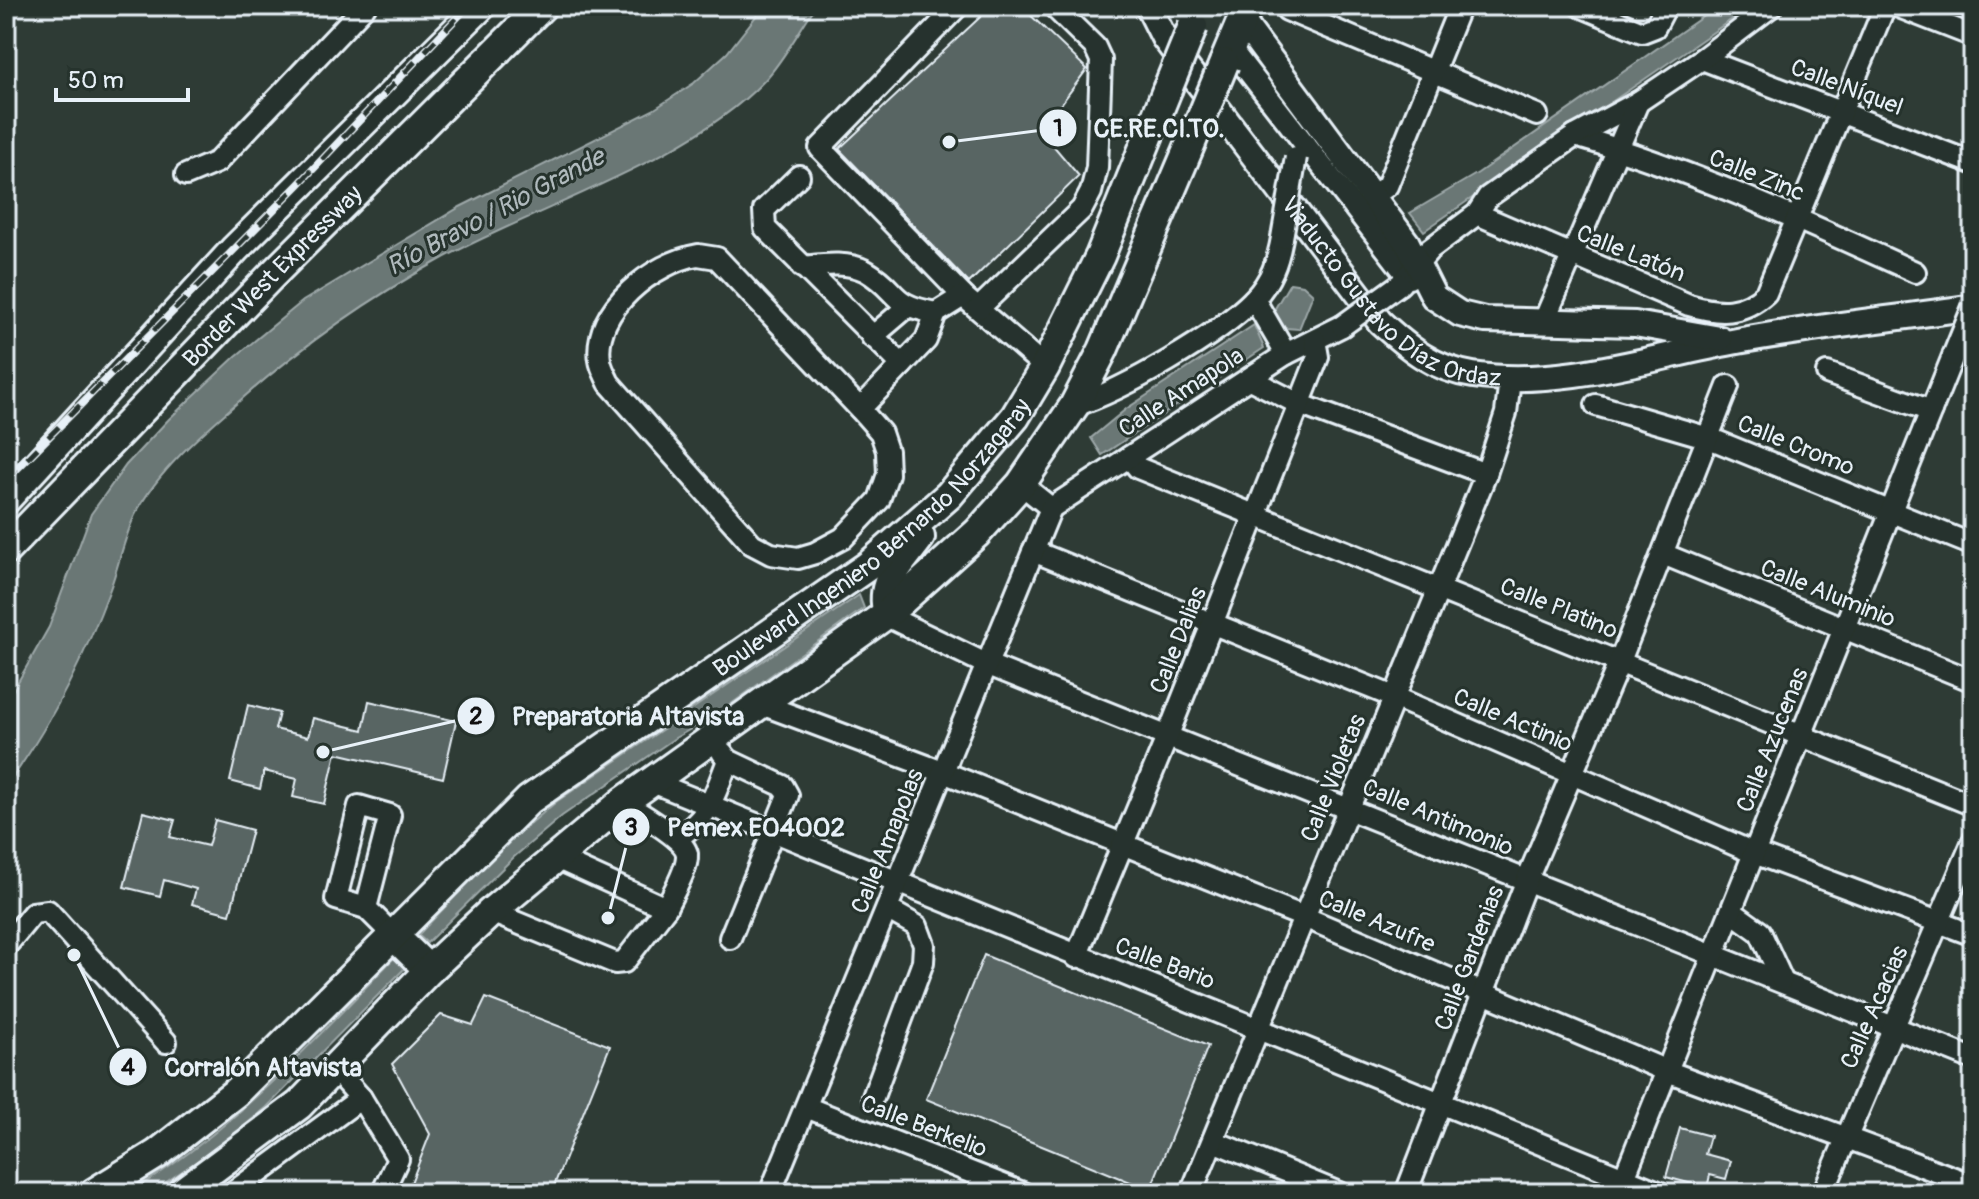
<svg xmlns="http://www.w3.org/2000/svg" width="1979" height="1199" viewBox="0 0 1979 1199" font-family="Pangolin,sans-serif">
<rect width="100%" height="100%" fill="#2e3b35"/>
<filter id="ink" filterUnits="userSpaceOnUse"><feTurbulence type="fractalNoise" baseFrequency=".0125" numOctaves="2"/><feDisplacementMap in="SourceGraphic" scale="16" xChannelSelector="R" yChannelSelector="G"/><feConvolveMatrix kernelMatrix="1 2 1 2 8 2 1 2 1" color-interpolation-filters="sRGB"/></filter>
<g filter="url(#ink)">
<g fill="#6b7775" stroke="#9da8a9" stroke-width="2">
<path d="M 764,6 L 816,6 C 799,30 784,60 764,81 C 688,161 536,207 438,261 C 367,300 297,350 236,404 C 200,435 157,472 135,515 C 124,538 119,565 110,589 C 84,659 50,726 6,787 L 6,703 L 49,627 L 91,514 L 126,465 L 169,419 L 236,356 L 303,301 L 460,207 L 653,110 L 694,83 L 727,53 Z"/>
<polygon points="1718,6 1751,6 1424,231 1410,213 1478,173"/>
<polygon points="1290,283 1303,285 1313,294 1299,329 1285,328 1274,310"/>
<polygon points="1254,325 1264,348 1102,455 1091,438 1126,409"/>
<polygon points="859,595 864,608 716,715 675,738 562,816 514,857 427,943 418,935 505,845 556,802"/>
<path d="M 394,958 L 405,968 L 267,1107 L 225,1142 L 150,1193 L 128,1193 C 232,1133 311,1043 394,958 Z"/>
</g>
<g fill="#596563" stroke="#e8f1f8" stroke-width="2">
<polygon points="992,6 1021,6 1087,69 1041,131 1079,176 969,283 839,149"/>
<polygon points="369,701 456,721 443,778 336,753 324,804 293,797 297,779 264,771 260,789 230,781 248,705 279,713 275,729 308,737 313,718 363,730"/>
<polygon points="143,812 175,820 170,837 208,846 215,820 252,830 230,914 192,904 196,889 164,880 160,896 124,887"/>
<polygon points="984,955 1208,1046 1150,1190 926,1099"/>
<polygon points="486,998 610,1046 551,1193 407,1193 430,1134 392,1064 441,1015 473,1025"/>
<polygon points="1680,1128 1710,1136 1705,1154 1731,1161 1726,1179 1710,1175 1707,1188 1666,1177"/>
</g>
<g fill="none" stroke-linecap="round" stroke-linejoin="round">
<defs>
<g id="minor">
<polyline points="958,6 820,148 963,296 1045,367"/>
<polyline points="1580,6 1642,32 1655,27 1666,6"/>
<polyline points="1896,6 1973,36"/>
<polyline points="1287,10 1537,115"/>
<polyline points="1230,48 1409,278"/>
<polyline points="1702,59 1973,163"/>
<path d="M 1575,136 C 1693,170 1805,222 1915,272"/>
<polyline points="186,175 217,162 365,6"/>
<polyline points="799,176 764,210 765,228 902,365 926,340 936,313 963,296"/>
<polyline points="1373,196 1387,186 1460,6"/>
<path d="M 1477,214 L 1689,305 C 1719,314 1742,315 1766,293 L 1885,6"/>
<path d="M 698,255 L 717,258 L 860,409 L 881,433 L 887,451 L 888,474 L 879,500 L 843,538 L 815,553 L 798,558 L 771,554 L 752,544 L 609,383 C 606,376 601,368 600,360 C 592,309 655,262 698,255 Z"/>
<path d="M 802,267 C 822,265 847,261 866,271 C 900,291 888,305 936,313"/>
<polyline points="1400,284 1430,249 1477,214 1488,197 1575,136 1638,102 1702,59 1772,6"/>
<polyline points="1254,299 1286,354"/>
<polyline points="979,308 1082,209 1091,192 1097,168 1101,60 1095,47 1053,6"/>
<polyline points="1544,321 1638,102"/>
<polyline points="872,337 906,308"/>
<polyline points="1827,373 1931,411"/>
<polyline points="1250,379 1299,404 1486,474"/>
<polyline points="1596,405 1709,438 1973,545"/>
<path d="M 1074,406 C 1124,390 1217,336 1254,299 C 1271,281 1278,261 1282,238"/>
<polyline points="860,409 902,365"/>
<polyline points="1129,457 1138,468 1973,805"/>
<polyline points="1021,484 1051,508"/>
<polyline points="1051,508 1286,354 1342,326"/>
<polyline points="1033,551 1394,697 1754,853 1973,935"/>
<polyline points="1663,554 1973,681"/>
<polyline points="888,613 895,620 986,664 1973,1059"/>
<polyline points="761,704 943,772 1304,917 1667,1071 1973,1185"/>
<polyline points="728,760 783,786 788,795 730,938"/>
<polyline points="650,781 1661,1193"/>
<path d="M 676,838 C 709,820 715,794 728,760 L 722,752"/>
<path d="M 556,858 L 666,908 C 672,894 688,870 687,854 C 685,838 637,812 623,802"/>
<polyline points="366,908 390,815 359,806 336,899 366,908 392,934"/>
<polyline points="491,912 615,963 624,962 666,908"/>
<polyline points="1732,912 1760,932 1782,980"/>
<polyline points="6,946 33,913 48,911 166,1042"/>
<polyline points="1076,957 1168,735 1318,357 1315,340"/>
<polyline points="335,1069 361,1098 398,1159 382,1193"/>
<polyline points="873,1097 923,962 924,945 917,926 887,909"/>
<polyline points="806,1107 1023,1193"/>
<polyline points="1213,1141 1339,1193"/>
<polyline points="232,1193 361,1098"/>
<polyline points="770,1193 1051,508"/>
<polyline points="1191,1193 1486,474 1506,413 1510,379"/>
<polyline points="1406,1193 1526,882 1620,661 1728,386"/>
<polyline points="1618,1193 1953,356"/>
<polyline points="1823,1193 1973,841"/>
</g>
<g id="major">
<path id="s1" d="M 1148,6 L 1164,38 L 1380,322 C 1408,348 1434,369 1473,375 C 1559,388 1649,358 1732,342 C 1811,327 1893,319 1973,307"/>
<polyline points="1242,21 1407,243 1434,297 1460,314 1485,320 1635,324 1720,339"/>
</g>
<g id="highway">
<polyline points="1224,63 1248,6"/>
<polyline points="6,499 235,249 481,6"/>
<path id="s2" d="M 6,550 L 271,276 L 542,6"/>
<path d="M 888,613 C 878,582 903,561 920,537"/>
<polyline points="392,934 429,970"/>
<path id="s3" d="M 94,1193 L 157,1154 L 235,1093 L 529,800 L 868,566 L 949,495 L 1015,417 L 1045,367 L 1100,256 L 1167,90"/>
<polyline points="181,1193 299,1105 429,970 491,912 623,802 888,613 977,533 1021,484 1074,406 1103,350 1196,131"/>
</g>
</defs>
<use href="#minor" stroke="#e8f1f8" stroke-width="26"/>
<use href="#major" stroke="#e8f1f8" stroke-width="30"/>
<use href="#highway" stroke="#e8f1f8" stroke-width="34"/>
<use href="#minor" stroke="#26332d" stroke-width="20"/>
<use href="#major" stroke="#26332d" stroke-width="24"/>
<use href="#highway" stroke="#26332d" stroke-width="28"/>
<defs>
<polyline id="rail" points="6,480 298,185 468,6"/>
</defs>
<use href="#rail" stroke="#e8f1f8" stroke-width="8"/>
<use href="#rail" stroke="#26332d" stroke-width="5" stroke-dasharray="15" stroke-linecap="butt"/>
<defs>
<g id="minor-bridge">
<polyline points="1282,238 1296,157"/>
<polyline points="1342,326 1400,284"/>
<polyline points="1953,356 1973,307"/>
</g>
<g id="highway-bridge">
<polyline points="1167,90 1193,26"/>
<polyline points="1196,131 1224,63"/>
</g>
</defs>
<use href="#minor-bridge" stroke="#e8f1f8" stroke-width="26" stroke-linecap="butt"/>
<use href="#highway-bridge" stroke="#e8f1f8" stroke-width="34" stroke-linecap="butt"/>
<use href="#minor-bridge" stroke="#26332d" stroke-width="20"/>
<use href="#highway-bridge" stroke="#26332d" stroke-width="28"/>
</g>
</g>
<g text-anchor="middle" stroke-width="6" stroke-linejoin="round" paint-order="stroke">
<g font-size="24" fill="#e8f1f8" stroke="#26332d">
<text transform="translate(1847 87) rotate(21)" y="8">Calle Níquel</text>
<text transform="translate(1757 175) rotate(22)" y="8">Calle Zinc</text>
<text transform="translate(1631 253) rotate(22)" y="8">Calle Latón</text>
<text dy="8" stroke="none"><textPath href="#s2" startOffset="382">Border West Expressway</textPath></text>
<text dy="8" stroke="none"><textPath href="#s1" startOffset="384">Viaducto Gustavo Díaz Ordaz</textPath></text>
<text transform="translate(1181 392) rotate(-33)" y="8">Calle Amapola</text>
<text transform="translate(1796 445) rotate(22)" y="8">Calle Cromo</text>
<text dy="8" stroke="none"><textPath href="#s3" startOffset="1022">Boulevard Ingeniero Bernardo Norzagaray</textPath></text>
<text transform="translate(1828 593) rotate(22)" y="8">Calle Aluminio</text>
<text transform="translate(1559 608) rotate(22)" y="8">Calle Platino</text>
<text transform="translate(1178 640) rotate(-68)" y="8">Calle Dalias</text>
<text transform="translate(1513 720) rotate(23)" y="8">Calle Actinio</text>
<text transform="translate(1772 740) rotate(-68)" y="8">Calle Azucenas</text>
<text transform="translate(1333 778) rotate(-68)" y="8">Calle Violetas</text>
<text transform="translate(1438 817) rotate(23)" y="8">Calle Antimonio</text>
<text transform="translate(887 841) rotate(-68)" y="8">Calle Amapolas</text>
<text transform="translate(1377 921) rotate(23)" y="8">Calle Azufre</text>
<text transform="translate(1469 958) rotate(-69)" y="8">Calle Gardenias</text>
<text transform="translate(1165 963) rotate(21)" y="8">Calle Bario</text>
<text transform="translate(1874 1007) rotate(-66)" y="8">Calle Acacias</text>
<text transform="translate(924 1126) rotate(21)" y="8">Calle Berkelio</text>
</g>
<g font-size="26" font-style="italic" fill="#b0babd" stroke="#26332d">
<text transform="translate(495 211) rotate(-28)" y="9">Río Bravo / Rio Grande</text>
</g>
</g>
<path fill="none" stroke="#e8f1f8" stroke-width="3" d="M949 142L1058 128M323 752L476 716M608 918L631 827M74 955L128 1067"/>
<g fill="#e8f1f8" stroke="#26332d" stroke-width="3">
<circle cx="949" cy="142" r="8"/>
<circle cx="323" cy="752" r="8"/>
<circle cx="608" cy="918" r="8"/>
<circle cx="74" cy="955" r="8"/>
<circle cx="1058" cy="128" r="20"/>
<circle cx="476" cy="716" r="20"/>
<circle cx="631" cy="827" r="20"/>
<circle cx="128" cy="1067" r="20"/>
</g>
<g font-size="24" text-anchor="middle" font-weight="bold" fill="#111">
<text x="1058" y="136">1</text>
<text x="476" y="724">2</text>
<text x="631" y="835">3</text>
<text x="128" y="1075">4</text>
</g>
<g font-size="26" text-anchor="middle" font-weight="bold" fill="#e8f1f8" stroke="#26332d" stroke-width="6" stroke-linejoin="round" paint-order="stroke">
<text x="1159" y="137">CE.RE.CI.TO.</text>
<text x="628" y="725">Preparatoria Altavista</text>
<text x="756" y="836">Pemex E04002</text>
<text x="263" y="1076">Corralón Altavista</text>
</g>
<rect width="1979" height="1199" fill="none" stroke="#26332d" stroke-width="32"/>
<rect x="16" y="16" width="1947" height="1167" fill="none" stroke="#e8f1f8" stroke-width="3" filter="url(#ink)"/>
<path d="M56 88v12h132v-12" fill="none" stroke="#e8f1f8" stroke-width="4"/>
<text x="68" y="88" font-size="24" fill="#e8f1f8" stroke="#26332d" stroke-width="6" paint-order="stroke">50 m</text>
</svg>
